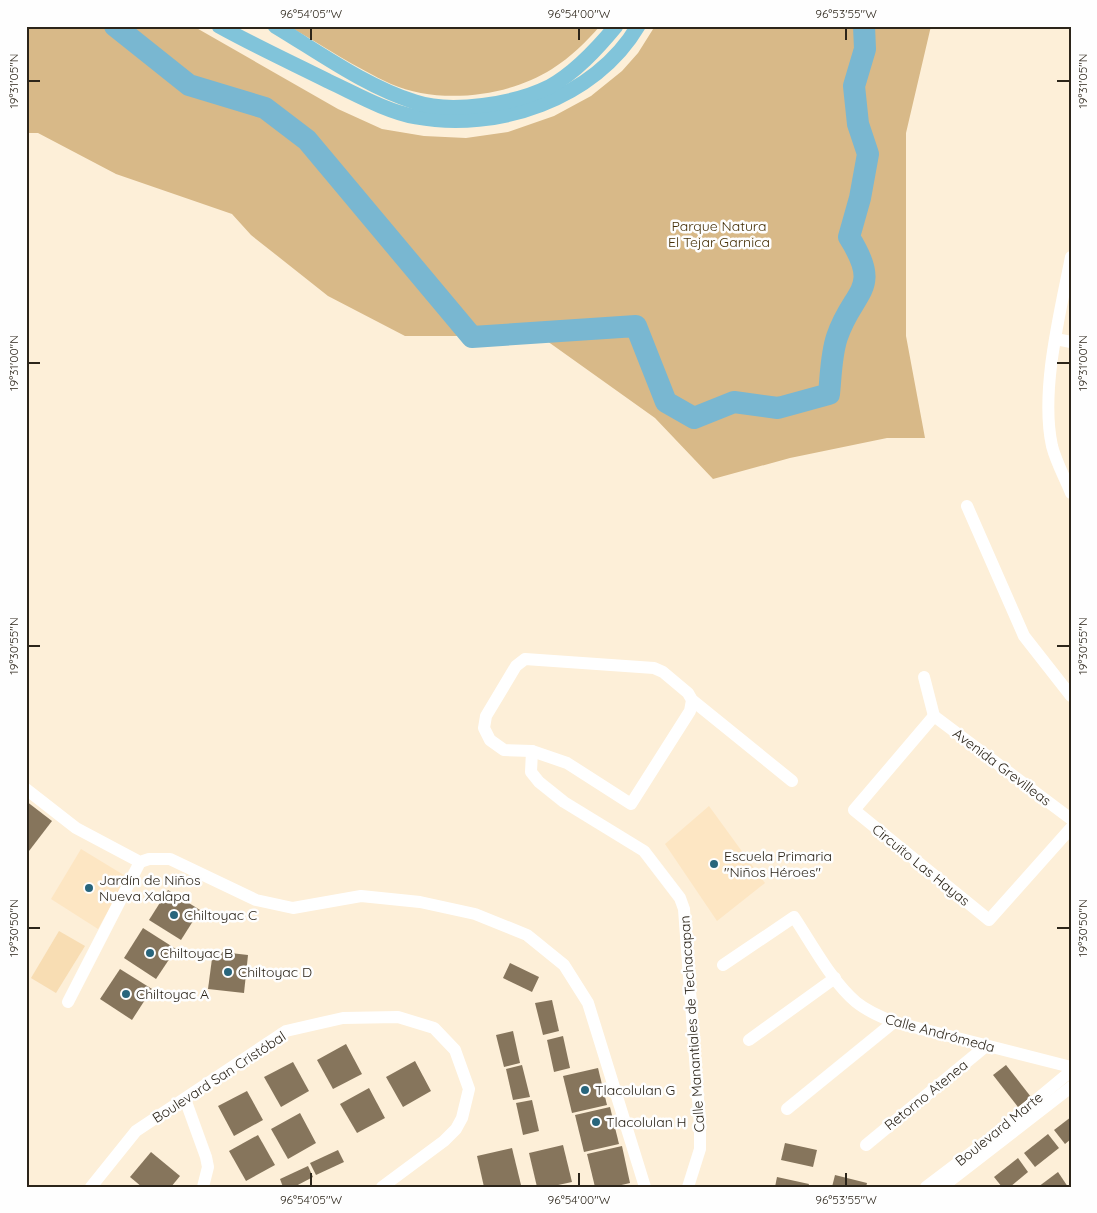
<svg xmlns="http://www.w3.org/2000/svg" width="1097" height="1213" viewBox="0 0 1097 1213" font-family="Quicksand,sans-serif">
<rect width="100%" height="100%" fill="#fdefd8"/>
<g fill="#fde6c3">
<polygon points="709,806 765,883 717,921 665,844"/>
<polygon points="81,849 127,877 98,929 51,899"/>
</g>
<polygon fill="#f8ddb3" points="59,931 85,946 56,993 31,978"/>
<g fill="#d8b988">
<polygon points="26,26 193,26 338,109 382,129 424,136 466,138 508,132 554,116 591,96 622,71 638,53 655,26 931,26 906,133 906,336 925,438 887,438 790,458 713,479 655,418 540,336 405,336 328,296 251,235 232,214 116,174 38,133 26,133"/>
<path d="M 288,26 L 600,26 C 586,42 571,57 552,69 C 508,97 439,105 391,84 C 356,68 322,45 288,26 Z"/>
</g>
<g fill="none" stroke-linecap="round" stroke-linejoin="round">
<path stroke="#79b7d1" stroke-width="22" d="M 115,26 L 189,85 L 265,108 L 307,140 L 472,337 L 636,326 L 666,402 L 694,418 L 734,402 L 778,408 L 829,394 C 831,375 831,355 837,337 C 853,289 883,291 849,237 L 860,198 L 868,154 L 858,124 L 854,86 L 865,49 L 864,26"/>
</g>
<g fill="#86755c">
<polygon points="26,801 52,821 29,851 26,849"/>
<polygon points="168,890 200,910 181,940 149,920"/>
<polygon points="143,928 176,949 156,979 124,958"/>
<polygon points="213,951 248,955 244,993 208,989"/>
<polygon points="510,963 539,977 532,992 503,978"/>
<polygon points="120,969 152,989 132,1020 100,999"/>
<polygon points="552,1000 559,1031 543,1035 535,1003"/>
<polygon points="513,1031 520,1063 504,1067 496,1035"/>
<polygon points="563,1036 570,1068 554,1072 547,1040"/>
<polygon points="346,1044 362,1074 333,1089 317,1060"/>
<polygon points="415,1061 431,1091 403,1107 386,1077"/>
<polygon points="293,1062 309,1091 281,1107 264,1077"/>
<polygon points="522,1065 530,1097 513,1100 506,1069"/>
<polygon points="1006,1065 1031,1097 1018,1107 993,1075"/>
<polygon points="598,1068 607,1105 572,1113 563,1076"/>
<polygon points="369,1088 385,1118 357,1133 340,1104"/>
<polygon points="247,1091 263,1120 234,1136 218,1106"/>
<polygon points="532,1100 539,1131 523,1135 516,1103"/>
<polygon points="610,1107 619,1144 584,1152 575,1115"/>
<polygon points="300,1113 316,1143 288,1159 271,1129"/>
<polygon points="1071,1117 1071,1139 1065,1144 1054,1130"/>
<polygon points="1048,1134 1059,1148 1035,1167 1024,1153"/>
<polygon points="258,1135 275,1165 246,1181 229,1151"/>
<polygon points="785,1143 817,1150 813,1167 781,1160"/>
<polygon points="563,1145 572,1182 549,1187 537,1187 529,1153"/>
<polygon points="622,1146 630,1183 613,1187 595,1187 587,1154"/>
<polygon points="512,1148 521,1185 484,1187 477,1156"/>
<polygon points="338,1150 344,1162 316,1175 310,1163"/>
<polygon points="151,1152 180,1176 171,1187 142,1187 130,1177"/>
<polygon points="1018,1158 1028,1172 1010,1187 1002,1187 994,1177"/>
<polygon points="308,1166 313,1177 294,1187 283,1187 280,1179"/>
<polygon points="1058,1172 1068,1187 1038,1187"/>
<polygon points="835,1175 867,1183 866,1187 832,1187"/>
<polygon points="777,1177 809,1184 808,1187 775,1187"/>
</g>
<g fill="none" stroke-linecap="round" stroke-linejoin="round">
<g stroke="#fff" stroke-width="12">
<path d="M 1071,257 C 1060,313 1040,391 1052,446 C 1056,462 1065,478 1071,493"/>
<polyline points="1056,339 1071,342"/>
<polyline points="967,506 1024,636 1071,696"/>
<polyline points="924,677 934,716"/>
<polyline points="692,700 690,711 631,804 567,763 532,751 504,750 490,740 484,728 486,716 516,666 525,659 654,668 663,672 688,693 692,700 792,781"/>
<polyline points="934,716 854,810 989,920 1071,828"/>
<polyline points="934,716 1071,819"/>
<polyline points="532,751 531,772 539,782 564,802 644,851 680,898 684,909 700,1126 700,1149 688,1187"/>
<polyline points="26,789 76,828 140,862 149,859 170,859 256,900 293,908 361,896 420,902 475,914 527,935 564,965 588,1003 645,1187"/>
<path d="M 723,965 L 794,917 C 812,944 832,982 856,1002 C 867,1011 881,1017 894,1022 L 1071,1067"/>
<polyline points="68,1002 140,862"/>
<polyline points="749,1040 835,978"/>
<polyline points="185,1099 206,1157 208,1167 203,1187"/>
<polyline points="787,1109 894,1022"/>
<polyline points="866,1145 986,1046"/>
<polyline points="91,1187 136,1131 286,1031 343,1018 398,1017 434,1028 455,1050 469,1089 462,1118 456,1129 444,1141 382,1187"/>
<polyline points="926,1187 988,1140 1071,1071"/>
<polyline points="942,1187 1071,1087"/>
</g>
<g stroke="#81c4da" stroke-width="15">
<path d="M 219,26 C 255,46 292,63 328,81 C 356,94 385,111 416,117 C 497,132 595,99 638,26"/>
<path d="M 275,26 C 320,53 365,86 415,102 C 451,114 515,104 549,87 C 575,73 597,49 616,26"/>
</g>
</g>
<path fill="none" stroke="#2c251a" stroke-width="2" d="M 311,28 L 311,40M 579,28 L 579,40M 846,28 L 846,40M 28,81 L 40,81M 1057,81 L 1070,81M 28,363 L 40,363M 1057,363 L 1070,363M 28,646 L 40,646M 1057,646 L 1070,646M 28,928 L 40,928M 1057,928 L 1070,928M 311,1173 L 311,1186M 579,1173 L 579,1186M 846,1173 L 846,1186"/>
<g fill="#28657c" stroke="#fefefe" stroke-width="2">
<circle cx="714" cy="864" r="5"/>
<circle cx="89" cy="888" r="5"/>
<circle cx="174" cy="915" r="5"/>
<circle cx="150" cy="953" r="5"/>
<circle cx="228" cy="972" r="5"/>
<circle cx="126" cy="994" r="5"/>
<circle cx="585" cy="1090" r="5"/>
<circle cx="596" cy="1122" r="5"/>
</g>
<g text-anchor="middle" stroke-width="5" stroke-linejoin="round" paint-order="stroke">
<g font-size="14" fill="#463007" stroke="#fefefe">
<text x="719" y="231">Parque Natura<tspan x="719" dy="16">El Tejar Garnica</tspan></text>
</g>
<g font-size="14" fill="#2c251a" stroke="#fefefe">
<text transform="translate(1002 767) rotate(37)" y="5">Avenida Grevilleas</text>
<text transform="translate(921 865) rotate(39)" y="5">Circuito Las Hayas</text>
<text transform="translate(692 1024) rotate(-94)" y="5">Calle Manantiales de Techacapan</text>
<text transform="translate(940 1033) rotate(15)" y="5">Calle Andrómeda</text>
<text transform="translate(219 1077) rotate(-33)" y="5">Boulevard San Cristóbal</text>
<text transform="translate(926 1095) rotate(-39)" y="5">Retorno Atenea</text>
<text transform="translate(999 1129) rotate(-39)" y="5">Boulevard Marte</text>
</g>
<g font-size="14" fill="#2c251a" stroke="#fefefe" text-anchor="start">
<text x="724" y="861">Escuela Primaria<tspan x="724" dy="16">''Niños Héroes''</tspan></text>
<text x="99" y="885">Jardín de Niños<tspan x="99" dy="16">Nueva Xalapa</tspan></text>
<text x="184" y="920">Chiltoyac C</text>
<text x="160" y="958">Chiltoyac B</text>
<text x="238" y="977">Chiltoyac D</text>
<text x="136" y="999">Chiltoyac A</text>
<text x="595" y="1095">Tlacolulan G</text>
<text x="606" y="1127">Tlacolulan H</text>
</g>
</g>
<rect width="1097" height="1213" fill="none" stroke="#fefefe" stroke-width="55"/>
<rect x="28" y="28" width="1042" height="1158" fill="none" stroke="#2c251a" stroke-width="2"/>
<g font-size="12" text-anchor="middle" fill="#2c251a">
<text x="311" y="18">96°54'05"W</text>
<text x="579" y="18">96°54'00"W</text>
<text x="846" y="18">96°53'55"W</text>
<text transform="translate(14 81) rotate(-90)" y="4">19°31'05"N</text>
<text transform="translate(1083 81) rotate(-90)" y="4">19°31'05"N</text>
<text transform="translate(14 363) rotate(-90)" y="4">19°31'00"N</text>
<text transform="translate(1083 363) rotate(-90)" y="4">19°31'00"N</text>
<text transform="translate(14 646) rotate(-90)" y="4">19°30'55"N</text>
<text transform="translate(1083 646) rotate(-90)" y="4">19°30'55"N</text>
<text transform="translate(14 928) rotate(-90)" y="4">19°30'50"N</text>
<text transform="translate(1083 928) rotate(-90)" y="4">19°30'50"N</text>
<text x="311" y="1204">96°54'05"W</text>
<text x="579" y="1204">96°54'00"W</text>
<text x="846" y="1204">96°53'55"W</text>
</g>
</svg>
